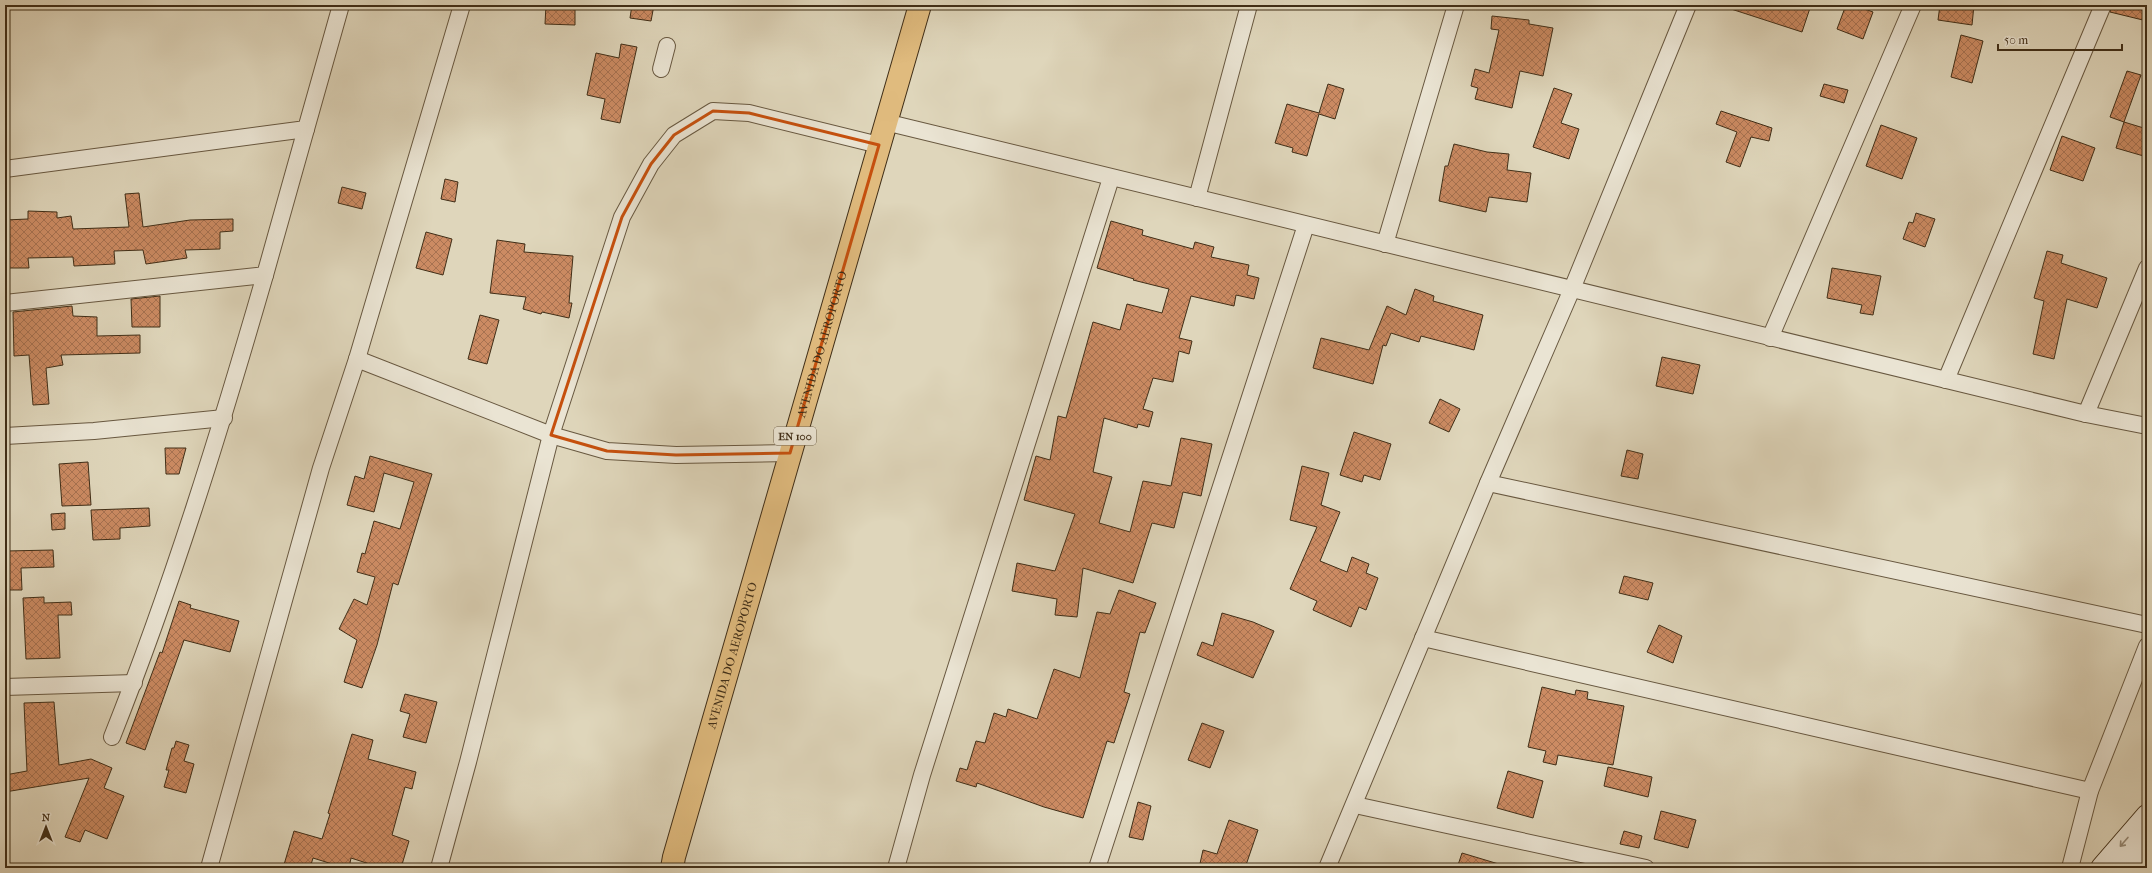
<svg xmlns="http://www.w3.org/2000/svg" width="2152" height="873" viewBox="0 0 2152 873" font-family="'IM FELL French Canon',serif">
<defs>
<pattern id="building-cross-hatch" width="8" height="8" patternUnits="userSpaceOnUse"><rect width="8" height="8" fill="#cc8b63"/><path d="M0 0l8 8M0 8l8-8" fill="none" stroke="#a77251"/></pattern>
</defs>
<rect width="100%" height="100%" fill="#dfd6bb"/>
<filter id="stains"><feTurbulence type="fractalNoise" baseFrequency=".005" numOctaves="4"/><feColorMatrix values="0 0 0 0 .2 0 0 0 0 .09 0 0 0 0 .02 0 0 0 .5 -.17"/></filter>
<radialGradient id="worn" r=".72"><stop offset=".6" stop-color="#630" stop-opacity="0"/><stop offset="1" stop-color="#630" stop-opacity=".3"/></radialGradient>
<g fill="url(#building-cross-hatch)" stroke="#402e17">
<polygon points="546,5 575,5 575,25 545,24"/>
<polygon points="632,5 654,5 651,21 630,18"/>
<polygon points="1729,5 1811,5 1802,32 1728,8"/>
<polygon points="1846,5 1854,5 1873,12 1863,39 1837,29"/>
<polygon points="1940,5 1974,5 1972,25 1938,20"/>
<polygon points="2112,5 2147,5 2147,21 2110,12"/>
<polygon points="1492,16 1529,20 1529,24 1553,28 1543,76 1520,71 1512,108 1475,99 1478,88 1471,86 1475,69 1489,73 1499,30 1491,29"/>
<polygon points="1961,35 1983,41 1972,83 1951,77"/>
<polygon points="621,44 637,47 620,123 601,119 605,99 587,95 596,53 619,58"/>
<polygon points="2127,71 2141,75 2124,122 2110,117"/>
<polygon points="1328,84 1344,89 1335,119 1319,114 1307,156 1292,152 1293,148 1275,143 1287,104 1319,113"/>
<polygon points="1824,84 1848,90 1844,103 1820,96"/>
<polygon points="1554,88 1572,94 1561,123 1579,129 1569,159 1533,147"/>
<polygon points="1721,111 1772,128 1769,141 1751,137 1740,167 1726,162 1737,132 1716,124"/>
<polygon points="2124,122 2147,129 2147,157 2116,148"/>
<polygon points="1881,125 1917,138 1902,179 1866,166"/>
<polygon points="2062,136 2095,148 2083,181 2050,170"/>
<polygon points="1454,144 1487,152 1509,154 1507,170 1531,173 1527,202 1489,197 1486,212 1439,201 1445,166 1448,166"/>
<polygon points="445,179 458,182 455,202 441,199"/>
<polygon points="342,187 366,193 362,209 338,203"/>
<polygon points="139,193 143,227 190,220 233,219 233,231 220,232 220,249 185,250 187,258 146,264 143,250 114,251 115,264 74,266 73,257 28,258 29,268 5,268 5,220 28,219 28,211 57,212 57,218 71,216 73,229 129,227 125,194"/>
<polygon points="1916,213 1935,219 1925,247 1903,239 1909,222 1913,223"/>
<polygon points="1111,221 1143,230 1142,235 1193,249 1195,242 1214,247 1211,257 1249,265 1247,275 1259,278 1254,299 1236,295 1234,306 1191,296 1179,338 1192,341 1189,354 1179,351 1173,382 1153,378 1143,409 1153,412 1149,427 1138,424 1137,428 1104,418 1093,472 1112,477 1099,523 1130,532 1143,481 1171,486 1181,438 1212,444 1201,496 1183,492 1174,528 1152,523 1133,583 1083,568 1077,617 1055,615 1057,599 1012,591 1017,563 1055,571 1075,514 1024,500 1036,456 1050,460 1058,416 1066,418 1093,322 1120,330 1127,304 1162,313 1169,289 1133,280 1134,279 1097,268"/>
<polygon points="426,232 452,239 443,275 416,268"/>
<polygon points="497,240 525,244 524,252 573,256 569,303 572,303 569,318 542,312 541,314 523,309 526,297 490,293"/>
<polygon points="2047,251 2063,255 2061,263 2107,278 2097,308 2067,299 2054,359 2033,354 2044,301 2034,298"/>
<polygon points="1832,268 1881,276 1873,315 1860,313 1862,305 1827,298"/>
<polygon points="1415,289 1434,296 1433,301 1483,315 1474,350 1421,336 1419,342 1391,333 1386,346 1383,345 1373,384 1313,368 1321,338 1369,350 1387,306 1406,315"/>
<polygon points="160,296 160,327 132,327 131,299"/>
<polygon points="72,306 73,316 97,317 97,336 140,335 140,353 61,355 63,365 46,368 49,404 33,405 29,355 14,356 13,312"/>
<polygon points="480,315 499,320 487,364 468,359"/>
<polygon points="1662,357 1700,365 1693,394 1656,386"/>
<polygon points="1440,399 1460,409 1449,432 1429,423"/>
<polygon points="1354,432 1391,444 1380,480 1364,475 1362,482 1340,475"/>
<polygon points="165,448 186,448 179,474 166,474"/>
<polygon points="1627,450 1643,454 1638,479 1621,476"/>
<polygon points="370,456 432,474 398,585 393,583 377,645 362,688 344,682 357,640 339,629 354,599 367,605 375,577 357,572 362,553 365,554 374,521 400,529 414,482 384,473 374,512 347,505 355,476 364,479"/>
<polygon points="88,462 91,505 62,506 59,464"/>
<polygon points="1302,466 1329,473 1321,505 1340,512 1320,561 1347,572 1352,557 1369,564 1366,573 1378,578 1366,610 1359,607 1351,627 1313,610 1317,601 1290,589 1317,527 1290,520"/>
<polygon points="149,508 150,526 120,528 120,539 93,540 91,510"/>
<polygon points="65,513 65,529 52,530 51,514"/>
<polygon points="53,550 54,567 21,568 22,590 5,590 5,572 7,571 6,551"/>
<polygon points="1624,576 1653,583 1648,600 1619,593"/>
<polygon points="1119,590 1156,603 1145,633 1140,632 1124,692 1130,694 1114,743 1107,741 1083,818 1044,807 977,783 976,787 956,781 960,768 967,770 976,741 985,743 994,713 1006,717 1008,709 1037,719 1054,669 1080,678 1097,612 1110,614"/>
<polygon points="44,597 44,603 71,602 72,615 58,615 60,658 26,659 23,598"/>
<polygon points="179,601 191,605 190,608 239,621 230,652 184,640 145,750 126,743 160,652 162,653"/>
<polygon points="1222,613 1253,622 1274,631 1253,678 1197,655 1202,642 1213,646"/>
<polygon points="1659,625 1682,636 1673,663 1647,652"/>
<polygon points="1542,687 1575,695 1576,690 1588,692 1587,699 1624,706 1613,765 1558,755 1556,765 1543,762 1546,751 1528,747"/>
<polygon points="405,694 437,702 426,743 403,737 410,714 400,711"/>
<polygon points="54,702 59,765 91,759 112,768 104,788 124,796 107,839 85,830 80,842 65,837 89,778 5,792 5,775 27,771 24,703"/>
<polygon points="1202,723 1224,731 1210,768 1188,760"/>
<polygon points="352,734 373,740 368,759 416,772 412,789 405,787 392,835 409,841 401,868 382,868 351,858 349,868 345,868 313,858 310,868 283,868 294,831 322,839 330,814 328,813"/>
<polygon points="176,741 189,745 184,761 194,764 186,793 164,787 169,770 166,770 172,748 174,748"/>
<polygon points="1608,767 1652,777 1648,797 1604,786"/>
<polygon points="1508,771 1543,781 1533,818 1497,808"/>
<polygon points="1138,802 1151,806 1143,840 1129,837"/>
<polygon points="1661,811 1696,820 1688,848 1654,839"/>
<polygon points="1229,820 1258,830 1245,868 1199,868 1203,850 1217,854"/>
<polygon points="1624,831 1642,836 1639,848 1620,844"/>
<polygon points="1462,853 1502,865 1501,868 1457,868"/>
</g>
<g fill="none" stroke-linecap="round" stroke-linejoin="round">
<defs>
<g id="street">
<polyline points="661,69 667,46"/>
<polyline points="885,122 2086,414 2147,426"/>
<polyline points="5,169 306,129 341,5"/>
<polyline points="1197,198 1249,5"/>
<polyline points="1385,244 1456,5"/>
<polyline points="5,303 265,275 306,129"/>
<polyline points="1770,338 1913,5"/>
<polyline points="357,359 551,435 607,451 676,455 790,453"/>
<polyline points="1946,380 2103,5"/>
<polyline points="2086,414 2147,268"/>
<polyline points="5,436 94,431 224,418"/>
<polyline points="1488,483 2147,625"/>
<polyline points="1423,638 2090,791"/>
<polyline points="5,687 134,683"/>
<path d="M 112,737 C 172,586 220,431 265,275"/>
<polyline points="1355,805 1646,868"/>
<polyline points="209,868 321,468 357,359 462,5"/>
<polyline points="439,868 468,762 551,435 622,217 651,164 674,135 713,111 749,113 879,145"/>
<polyline points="896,868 922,775 1111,178"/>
<polyline points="1097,868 1306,225"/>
<polyline points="1327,868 1488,483 1572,289 1688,5"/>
<polyline points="2070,868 2090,791 2147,646"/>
</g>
<g id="secondary">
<polyline points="2102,868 2147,816"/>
<polyline points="2127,868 2147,846"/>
</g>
<g id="primary">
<path id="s1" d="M 672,868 L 674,857 L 920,5"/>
</g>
</defs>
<use href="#street" stroke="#685840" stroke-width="18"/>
<use href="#secondary" stroke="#402e17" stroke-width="24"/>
<use href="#primary" stroke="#402e17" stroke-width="24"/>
<use href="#street" stroke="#eae4d3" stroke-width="16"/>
<use href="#secondary" stroke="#eae4d3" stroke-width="22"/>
<use href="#primary" stroke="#e0bb7e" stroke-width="22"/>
</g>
<defs><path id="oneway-shaft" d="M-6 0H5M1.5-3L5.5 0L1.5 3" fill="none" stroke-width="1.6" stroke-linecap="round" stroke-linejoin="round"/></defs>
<use stroke="#958975" href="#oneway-shaft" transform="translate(2124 842) rotate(131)"/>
<path fill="none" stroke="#c6500e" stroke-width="3" stroke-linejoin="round" d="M 713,111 L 749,113 L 879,145 L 790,453 L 676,455 L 607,451 L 551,435 L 622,217 L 651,164 L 674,135 Z"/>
<g text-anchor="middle" stroke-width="3.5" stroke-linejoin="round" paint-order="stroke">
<rect fill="#eae4d3" stroke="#73654f" stroke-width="1" x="774" y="427" width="42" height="18" rx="3"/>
<g font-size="11" font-weight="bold" fill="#402e17">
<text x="795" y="440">EN 100</text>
</g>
<g font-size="12" fill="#402e17" stroke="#eae4d3">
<text dy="4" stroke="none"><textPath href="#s1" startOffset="545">AVENIDA DO AEROPORTO</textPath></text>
<text dy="4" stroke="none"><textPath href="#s1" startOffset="221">AVENIDA DO AEROPORTO</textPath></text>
</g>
</g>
<rect width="2152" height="873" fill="none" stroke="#dfd6bb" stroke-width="20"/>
<rect x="6" y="6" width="2140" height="861" fill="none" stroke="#402e17" stroke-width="2"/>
<rect x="10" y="10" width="2132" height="853" fill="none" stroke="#402e17"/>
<g transform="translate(46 827)" stroke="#eae4d3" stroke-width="3" paint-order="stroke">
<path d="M0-3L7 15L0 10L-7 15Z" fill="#402e17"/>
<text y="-6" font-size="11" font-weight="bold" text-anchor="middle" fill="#402e17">N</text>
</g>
<path d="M1998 44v6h124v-6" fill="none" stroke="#402e17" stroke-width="2"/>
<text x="2004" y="44" font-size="12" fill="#402e17" stroke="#eae4d3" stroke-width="3" paint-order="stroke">50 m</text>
<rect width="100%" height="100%" filter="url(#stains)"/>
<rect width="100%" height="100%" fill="url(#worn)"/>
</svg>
